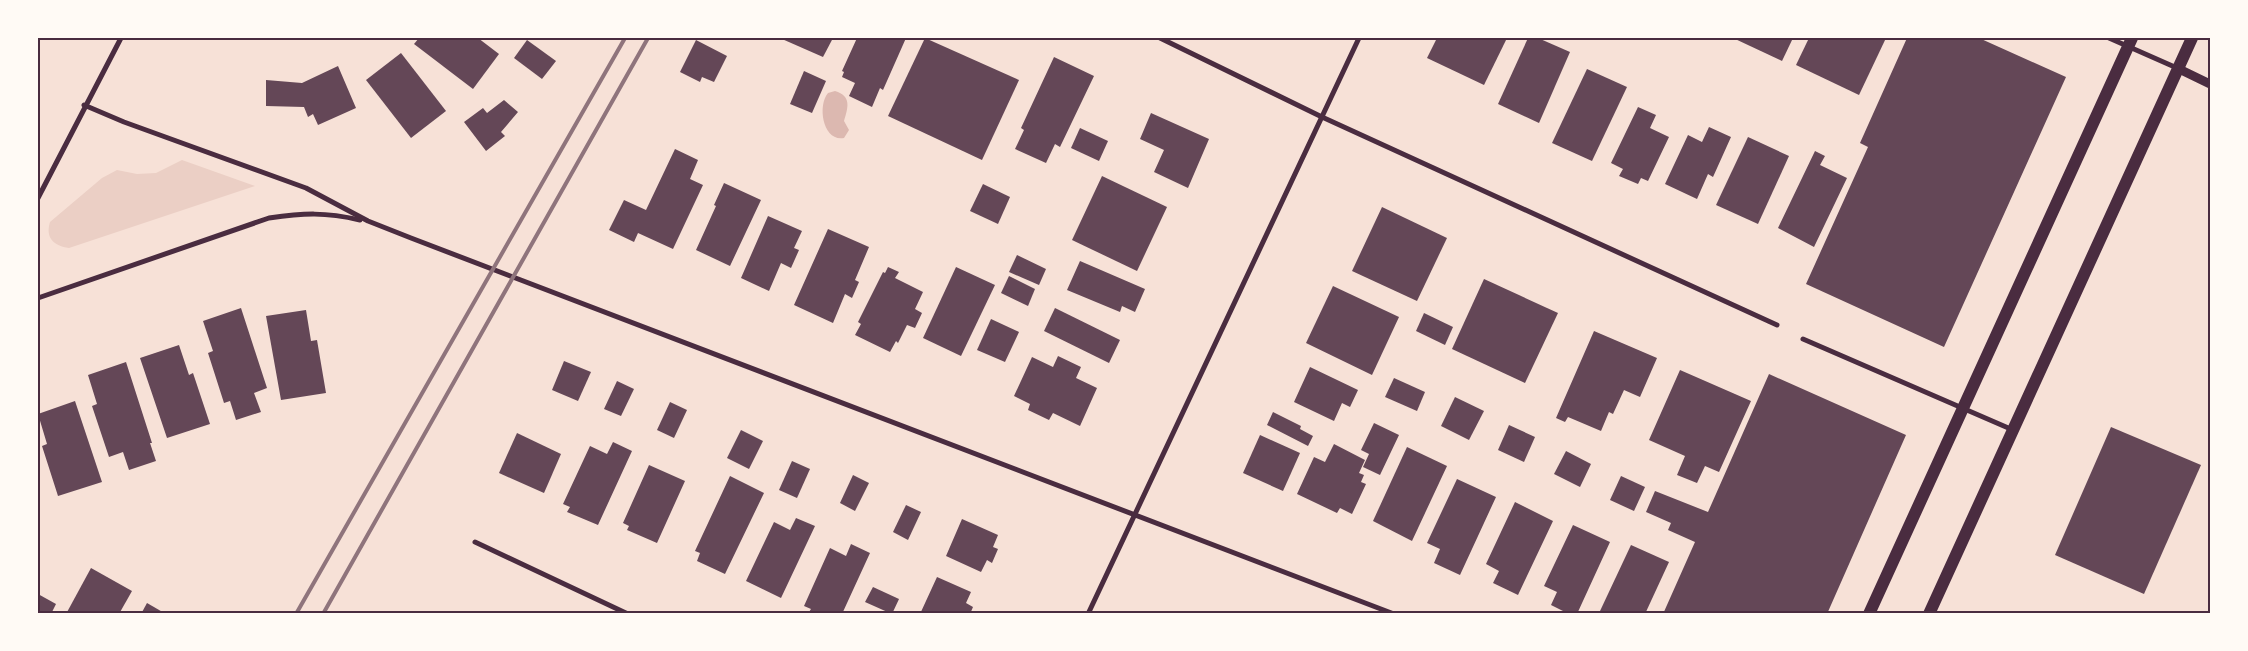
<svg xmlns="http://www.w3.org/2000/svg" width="2248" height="651" viewBox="0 0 2248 651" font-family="'DM Sans',sans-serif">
<rect width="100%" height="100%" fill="#f7e1d7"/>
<path fill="#ebcfc5" d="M 182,160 L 255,186 L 69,248 C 54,246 45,238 50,222 L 102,178 L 117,170 L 137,174 L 156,173 Z"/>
<path fill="#dcb8b0" d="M 835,91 C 852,96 848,108 844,121 L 849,130 L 844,138 C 823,142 817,106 828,93 Z"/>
<g fill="#644757">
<polygon points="419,38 478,38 499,54 473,89 414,44"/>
<polygon points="783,38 833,38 823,57 782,39"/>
<polygon points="857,38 906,38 883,90 880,88 872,107 849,96 855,83 842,77 844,72 842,71"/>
<polygon points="925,38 1019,80 982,160 888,116"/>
<polygon points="1437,38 1507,38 1484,85 1427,58"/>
<polygon points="1528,38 1538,38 1570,52 1539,123 1498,104"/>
<polygon points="1733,38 1793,38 1782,61"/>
<polygon points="1809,38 1886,38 1859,95 1796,65"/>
<polygon points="1907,38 1979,38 2066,77 1944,347 1806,284 1868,147 1860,143"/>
<polygon points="527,40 556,61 542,79 514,58"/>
<polygon points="696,40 727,56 714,82 702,77 700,82 680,72"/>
<polygon points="401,53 446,111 411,138 366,80"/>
<polygon points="1054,57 1094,76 1060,147 1055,144 1046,163 1015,149 1024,130 1021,128"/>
<polygon points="338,66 356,108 318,125 313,114 308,117 304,107 266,106 266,80 302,83"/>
<polygon points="1587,69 1627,87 1592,161 1552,143"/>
<polygon points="804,71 826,81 812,113 790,104"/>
<polygon points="504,100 518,112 501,132 505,136 486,151 464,122 483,108 487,113"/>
<polygon points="1638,107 1656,115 1650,128 1669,137 1648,181 1641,178 1638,184 1619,176 1623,169 1611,163"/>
<polygon points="1151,113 1209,139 1188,188 1154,172 1164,150 1140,139"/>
<polygon points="1709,127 1731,137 1713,177 1708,174 1697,199 1665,184 1688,135 1702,142"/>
<polygon points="1080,128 1108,141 1099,161 1071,148"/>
<polygon points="1748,137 1789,156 1758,224 1716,205"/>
<polygon points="675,149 698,160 690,179 703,185 673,249 638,233 634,242 609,230 624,200 646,210"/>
<polygon points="1815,151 1825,156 1820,165 1847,178 1814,247 1778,228"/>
<polygon points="1102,176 1167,207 1137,271 1072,240"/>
<polygon points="724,183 761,200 730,266 696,250 716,206 714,205"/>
<polygon points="983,184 1010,197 998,224 970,211"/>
<polygon points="1382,207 1447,238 1417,301 1352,271"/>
<polygon points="768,216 802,231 794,248 799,250 791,268 781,263 769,291 741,278"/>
<polygon points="828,229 869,247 855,280 859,282 852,298 845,294 833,323 794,305"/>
<polygon points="1017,255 1046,269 1039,285 1009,272"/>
<polygon points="1080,261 1145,289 1135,312 1122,306 1120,312 1067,290"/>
<polygon points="888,267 899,272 895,278 923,292 915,309 922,313 915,328 907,325 898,343 896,341 890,352 855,335 861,324 858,322 883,272 885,273"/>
<polygon points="956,267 995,285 961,356 923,338"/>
<polygon points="1009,276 1035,289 1028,306 1001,293"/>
<polygon points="1484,279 1558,313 1525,383 1452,349"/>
<polygon points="1333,286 1399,317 1372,375 1306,343"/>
<polygon points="241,308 267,388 254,393 261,412 236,420 230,401 224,403 208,353 213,351 203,321"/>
<polygon points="1055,308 1120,340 1109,363 1044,331"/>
<polygon points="306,310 311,341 317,340 326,393 281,400 266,316"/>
<polygon points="1424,313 1453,327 1445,345 1416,331"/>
<polygon points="991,319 1019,332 1005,362 977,350"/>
<polygon points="1594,331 1657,358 1640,397 1624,390 1613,414 1609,412 1601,431 1568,417 1565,422 1556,418"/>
<polygon points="179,345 189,375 193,373 210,424 167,438 140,358"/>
<polygon points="1058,356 1081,367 1076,378 1097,388 1080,426 1053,413 1049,420 1028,410 1030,404 1014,396 1032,357 1053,367"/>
<polygon points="564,361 591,372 578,401 552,390"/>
<polygon points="126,362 152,443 150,443 156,461 129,470 123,452 109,457 92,406 97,404 88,375"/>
<polygon points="1310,367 1358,390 1350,407 1342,403 1334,421 1294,402"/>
<polygon points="1680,370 1751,401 1719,472 1705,466 1697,483 1677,475 1685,456 1649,440"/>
<polygon points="1769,374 1906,435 1827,614 1663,614 1695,542 1668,530 1671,523 1646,512 1655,491 1708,512"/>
<polygon points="1394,378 1425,392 1417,411 1385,397"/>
<polygon points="617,381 634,389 621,416 604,409"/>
<polygon points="1455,397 1484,411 1469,440 1441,426"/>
<polygon points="75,401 102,482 58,496 42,446 47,444 38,414"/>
<polygon points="670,402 687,410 674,438 657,430"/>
<polygon points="1273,412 1301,426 1300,429 1313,436 1308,446 1267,425"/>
<polygon points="1374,423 1399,435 1380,475 1363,467 1369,454 1361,450"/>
<polygon points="1509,425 1535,437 1524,462 1498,450"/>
<polygon points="2111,427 2201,465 2144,594 2055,555"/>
<polygon points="741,430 763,441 749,469 727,458"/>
<polygon points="517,433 561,454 544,493 499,473"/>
<polygon points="1260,435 1300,453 1283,491 1243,473"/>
<polygon points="613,442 632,451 598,525 567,512 570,507 563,504 590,446 607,454"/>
<polygon points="1334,444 1365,460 1359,473 1364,475 1361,482 1366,484 1352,514 1340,508 1337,513 1297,494 1314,457 1325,462"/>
<polygon points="1407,447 1447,466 1412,541 1373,521"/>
<polygon points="1566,451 1591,464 1580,487 1554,474"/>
<polygon points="792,461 810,469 797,498 779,490"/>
<polygon points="649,465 685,481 657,543 627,530 629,526 623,523"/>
<polygon points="853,475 869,483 855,511 840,503"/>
<polygon points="730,476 764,493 725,574 697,561 700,553 695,551"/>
<polygon points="1621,476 1645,487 1634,511 1610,500"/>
<polygon points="1457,479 1496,497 1460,575 1434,563 1440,549 1427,543"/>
<polygon points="1515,502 1553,521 1518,595 1493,583 1499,571 1486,564"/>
<polygon points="906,505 921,512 908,540 893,532"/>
<polygon points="796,518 815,526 781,598 746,581 774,522 790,530"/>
<polygon points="962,519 998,535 993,547 998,549 992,563 987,560 981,572 946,556"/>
<polygon points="1573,525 1610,542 1577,614 1569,614 1551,605 1557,592 1544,586"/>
<polygon points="851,544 870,553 842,614 809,612 811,609 804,606 830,548 846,556"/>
<polygon points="1631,545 1669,562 1645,614 1605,614 1600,611"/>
<polygon points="91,568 132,591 119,614 66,614"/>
<polygon points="937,577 971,592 966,603 973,607 970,614 920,614"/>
<polygon points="873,587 899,599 892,614 865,602"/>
<polygon points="38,594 56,604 51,614 38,614"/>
<polygon points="147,603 166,614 141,614"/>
</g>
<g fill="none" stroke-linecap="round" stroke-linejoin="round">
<g stroke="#4a2c40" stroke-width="5">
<polyline points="1160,38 1322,117 1777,325"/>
<polyline points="2109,38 2177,68"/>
<polyline points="84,105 124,122 306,188 368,221 411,238 1394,614"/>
<polyline points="38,198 121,38"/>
<path d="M 38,298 L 269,218 C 304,213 325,212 360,220"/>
<polyline points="1803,339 2013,430"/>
<polyline points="475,542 628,614"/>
<polyline points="1088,614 1359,38"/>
</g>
<polyline stroke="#4a2c40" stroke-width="9" points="2177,68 2210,84"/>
<g stroke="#4a2c40" stroke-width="12">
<polyline points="1869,614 2132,38"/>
<polyline points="1929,614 2192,38"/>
</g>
<g stroke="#8f747c" stroke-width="4">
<polyline points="296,614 625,38"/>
<polyline points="323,614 648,38"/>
</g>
</g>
<rect width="2248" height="651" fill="none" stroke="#fffaf5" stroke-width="78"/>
<rect x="39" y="39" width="2170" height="573" fill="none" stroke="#4a2c40" stroke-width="2"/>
</svg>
